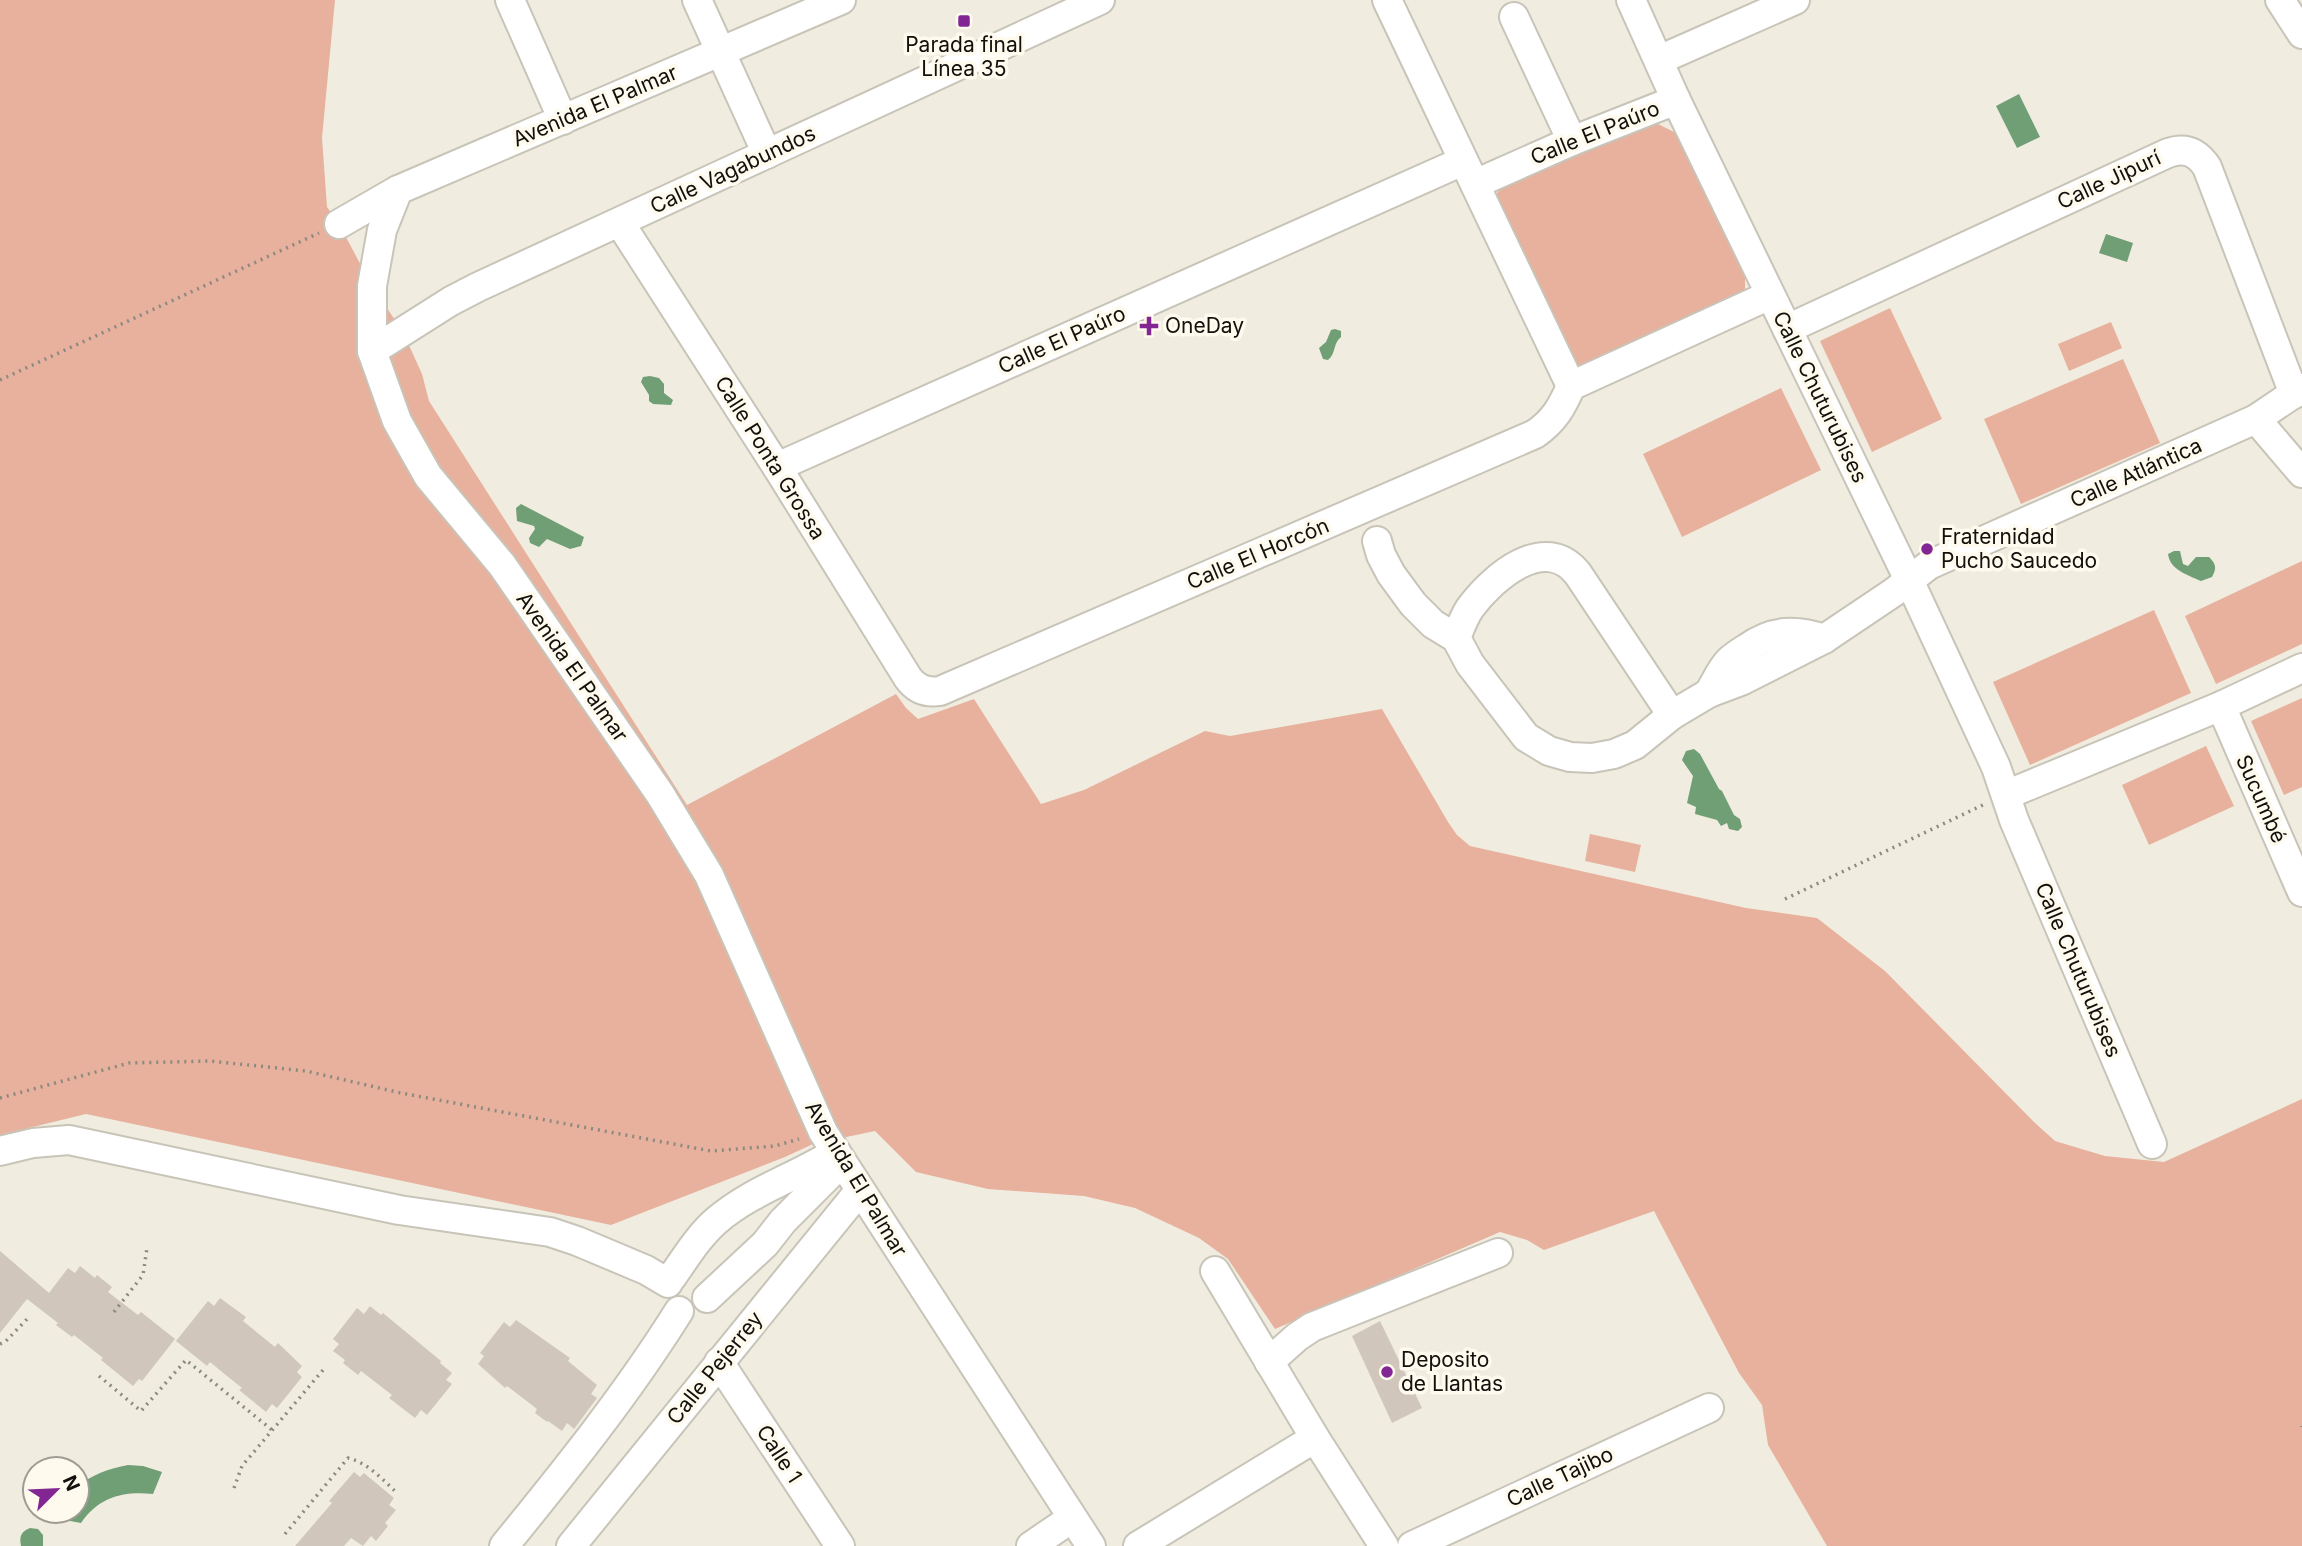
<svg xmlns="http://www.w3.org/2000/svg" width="2302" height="1546" viewBox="0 0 2302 1546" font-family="Inter,sans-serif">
<rect width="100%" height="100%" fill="#f0ede0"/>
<g fill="#e7b19d">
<polygon points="0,0 335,0 322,138 327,207 339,224 372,286 403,332 422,374 429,401 687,805 896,694 906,708 918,719 974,699 1041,804 1084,790 1205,731 1230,736 1382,709 1448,822 1457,835 1470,846 1746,908 1817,918 1885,971 2034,1122 2055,1141 2105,1156 2164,1162 2302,1099 2302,1546 1827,1546 1768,1445 1762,1405 1739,1373 1654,1211 1544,1250 1527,1240 1500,1232 1275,1329 1228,1259 1199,1238 1135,1208 1084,1196 988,1189 916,1172 875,1131 813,1144 785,1157 611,1225 86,1114 0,1135"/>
<polygon points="1654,122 1678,134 1745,273 1745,300 1576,370 1497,204 1497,193 1505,184"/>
<polygon points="1890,308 1942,419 1872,452 1820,341"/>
<polygon points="2111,322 2122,348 2069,371 2058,344"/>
<polygon points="2123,359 2160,443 2021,504 1984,419"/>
<polygon points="1781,388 1821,470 1682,537 1643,454"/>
<polygon points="2302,561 2302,644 2216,684 2185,616"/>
<polygon points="2154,610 2191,693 2030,765 1993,682"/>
<polygon points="2302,698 2302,787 2284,795 2251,721"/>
<polygon points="2206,746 2234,806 2149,845 2122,785"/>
<polygon points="1590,834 1641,845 1635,872 1585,861"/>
</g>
<g fill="#709f76">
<polygon points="2019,94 2040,137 2017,148 1996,106"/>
<polygon points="2106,234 2133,243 2127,262 2099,253"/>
<path d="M 1335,329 L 1341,331 L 1341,337 C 1333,343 1336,354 1328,360 L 1323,359 L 1319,348 L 1326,342 L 1331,330 Z"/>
<polygon points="650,376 659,378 664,384 664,393 673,400 671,405 653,404 649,401 649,395 641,382 643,377"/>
<polygon points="521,504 584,537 581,546 570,549 547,539 539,547 530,543 529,538 535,529 534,526 517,521 516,508"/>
<path d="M 2174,551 L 2180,551 L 2183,564 L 2188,566 L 2196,557 L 2209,557 C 2216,564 2217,568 2212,577 L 2201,581 C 2188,575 2170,570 2168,554 Z"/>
<polygon points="1694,749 1700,754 1719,789 1722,791 1734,815 1740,819 1742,827 1738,831 1729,829 1727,823 1721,826 1717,820 1695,814 1696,807 1687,803 1693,776 1682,760 1686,751"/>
<path d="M 128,1465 L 143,1466 L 162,1472 L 153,1494 C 123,1491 99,1497 81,1523 L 54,1518 L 59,1511 L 77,1511 L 77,1488 C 91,1474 109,1469 128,1465 Z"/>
<path d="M 30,1528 L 38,1529 L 43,1535 L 43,1546 L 21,1546 C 19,1536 21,1532 30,1528 Z"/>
</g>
<g fill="#d0c6bc">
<polygon points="0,1251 49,1293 68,1268 75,1273 80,1266 95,1278 97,1275 112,1287 108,1292 138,1315 141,1312 175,1339 142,1381 139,1379 133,1386 101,1360 103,1358 74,1335 72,1337 56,1325 58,1323 27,1299 0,1333"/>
<polygon points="220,1298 246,1317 243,1321 275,1347 278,1343 302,1366 297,1372 302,1377 277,1408 272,1404 266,1412 239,1390 242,1388 227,1376 210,1362 207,1366 176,1341 208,1301 214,1306"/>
<polygon points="370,1306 381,1315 383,1313 441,1361 440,1363 452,1373 446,1380 452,1384 427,1415 421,1410 415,1418 389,1398 392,1395 361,1371 358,1375 343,1363 345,1360 333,1351 339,1344 333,1339 357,1308 364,1314"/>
<polygon points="516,1320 570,1358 568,1361 597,1385 591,1394 597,1398 574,1429 567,1423 562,1431 548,1421 547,1422 535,1413 537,1409 507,1386 505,1388 478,1364 484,1356 480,1353 504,1322 510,1327"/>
<polygon points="1380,1321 1422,1408 1392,1423 1352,1336"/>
<polygon points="354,1472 360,1477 364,1473 394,1498 389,1505 396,1510 385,1523 388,1526 376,1541 371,1536 363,1546 351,1538 344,1546 295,1546 332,1503 329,1501"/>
</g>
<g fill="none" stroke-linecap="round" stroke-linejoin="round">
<defs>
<g id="minor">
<polyline points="510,0 563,120"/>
<polyline points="697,0 767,154"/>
<polyline points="841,0 398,190 382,230 372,286 372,351 397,421 428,476 502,565 660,794 709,875 823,1132 1091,1546"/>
<polyline points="1387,0 1571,386"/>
<polyline points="1631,0 1676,100 1909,580 1996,767 2014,820 2152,1144"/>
<polyline points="2280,0 2302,34"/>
<polyline points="1514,17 1572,141"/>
<polyline points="1659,60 1795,0"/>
<polyline points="1475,184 1572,141 1676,100"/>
<path d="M 620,223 L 777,467 L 908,678 C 916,689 927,693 940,691 L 1535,434 C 1554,421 1562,407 1571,386"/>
<polyline points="339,224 398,190"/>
<path d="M 1787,329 L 2168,153 C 2185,147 2197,152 2207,167 L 2294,394"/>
<polyline points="372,351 451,301 478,287 1100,0"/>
<polyline points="1571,386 1770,295"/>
<polyline points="2256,419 2302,473"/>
<polyline points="777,467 1463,161"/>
<polyline points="1377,541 1381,555 1391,574 1413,604 1433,624 1456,638 1470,664 1526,737 1549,751 1570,757 1592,758 1614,754 1635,745 1672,715 1709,693 1741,681 1824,639 1894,592 1929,565 2256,419 2302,388"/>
<path d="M 1456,638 C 1460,628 1464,617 1470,608 C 1493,577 1545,532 1578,574 L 1672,715"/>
<path d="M 1709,693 C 1715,683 1721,669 1729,661 C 1734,656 1741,652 1747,648 C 1772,630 1796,629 1824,639"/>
<polyline points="2221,706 2302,892"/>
<polyline points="2006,795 2221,706 2302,668"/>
<polyline points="0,1151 33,1143 69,1140 399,1210 550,1232 577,1241 646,1270 668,1283"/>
<polyline points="1215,1271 1315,1438 1384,1546"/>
<path d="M 672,1277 C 686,1257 698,1237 716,1221 C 752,1190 797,1177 836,1152"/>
<polyline points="707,1298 765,1244 783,1221 842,1162"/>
<polyline points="719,1362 840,1546"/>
<polyline points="1269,1362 1297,1337 1312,1327 1498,1253"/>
<path d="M 504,1546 C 566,1470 627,1394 679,1311"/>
<polyline points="571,1546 860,1190"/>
<polyline points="1031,1546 1072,1518"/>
<polyline points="1138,1546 1315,1438"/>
<polyline points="1412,1546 1709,1408"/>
</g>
</defs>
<use href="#minor" stroke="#c8c4b8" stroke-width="32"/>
<g stroke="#8b8980" stroke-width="3.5" stroke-dasharray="2 5" stroke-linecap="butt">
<polyline points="0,380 319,233"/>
<polyline points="1785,899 1985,804"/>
<polyline points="0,1098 129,1063 210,1061 306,1071 401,1093 711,1151 775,1146 799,1139"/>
<polyline points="114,1312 143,1275 147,1248"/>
<polyline points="0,1344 5,1342 29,1317"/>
<polyline points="99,1376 141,1411 186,1360 272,1430"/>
<polyline points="2302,1426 2302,1427"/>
<polyline points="234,1488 242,1466 323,1370"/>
<path d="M 285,1534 L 348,1458 C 368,1463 382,1479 396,1492"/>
</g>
<use href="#minor" stroke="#fff" stroke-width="28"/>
</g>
<g fill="#812692" stroke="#fefaed" stroke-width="2.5">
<rect x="957" y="14" width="14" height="14" rx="3.5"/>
<path d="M1145.5 315.5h7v7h7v7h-7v7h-7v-7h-7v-7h7z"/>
<circle cx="1927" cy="549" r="7"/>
<circle cx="1387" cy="1372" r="7"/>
</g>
<g text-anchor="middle" stroke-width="7" stroke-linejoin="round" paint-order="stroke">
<g font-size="21" fill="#11100c" stroke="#fefaed" text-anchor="start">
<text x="964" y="52" text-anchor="middle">Parada final<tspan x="964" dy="24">Línea 35</tspan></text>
<text x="1165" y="333">OneDay</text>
<text x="1941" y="544">Fraternidad<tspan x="1941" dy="24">Pucho Saucedo</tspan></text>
<text x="1401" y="1367">Deposito<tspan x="1401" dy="24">de Llantas</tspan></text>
</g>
<g font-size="21" fill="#11100c" stroke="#fefaed">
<text transform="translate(595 106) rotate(-23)" y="7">Avenida El Palmar</text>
<text transform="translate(1595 133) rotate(-22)" y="7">Calle El Paúro</text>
<text transform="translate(733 170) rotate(-25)" y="7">Calle Vagabundos</text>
<text transform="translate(2109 180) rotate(-25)" y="7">Calle Jipurí</text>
<text transform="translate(1062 340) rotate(-24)" y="7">Calle El Paúro</text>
<text transform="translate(1820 397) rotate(64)" y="7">Calle Chuturubises</text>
<text transform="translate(770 458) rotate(58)" y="7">Calle Ponta Grossa</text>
<text transform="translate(2136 473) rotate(-24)" y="7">Calle Atlántica</text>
<text transform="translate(1258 554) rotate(-23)" y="7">Calle El Horcón</text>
<text transform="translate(572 667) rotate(55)" y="7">Avenida El Palmar</text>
<text transform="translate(2261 799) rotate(66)" y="7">Sucumbé</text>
<text transform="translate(2078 970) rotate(67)" y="7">Calle Chuturubises</text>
<text transform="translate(856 1179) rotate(59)" y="7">Avenida El Palmar</text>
<text transform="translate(715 1368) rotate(-51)" y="7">Calle Pejerrey</text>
<text transform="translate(779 1454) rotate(57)" y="7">Calle 1</text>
<text transform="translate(1560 1477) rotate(-25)" y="7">Calle Tajibo</text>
</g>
</g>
<g transform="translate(56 1490) rotate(66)"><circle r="33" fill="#fefaed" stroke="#9f9c93" stroke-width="2"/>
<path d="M0-5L12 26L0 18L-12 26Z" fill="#812692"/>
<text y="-10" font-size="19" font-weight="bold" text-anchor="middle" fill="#11100c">N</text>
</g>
</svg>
